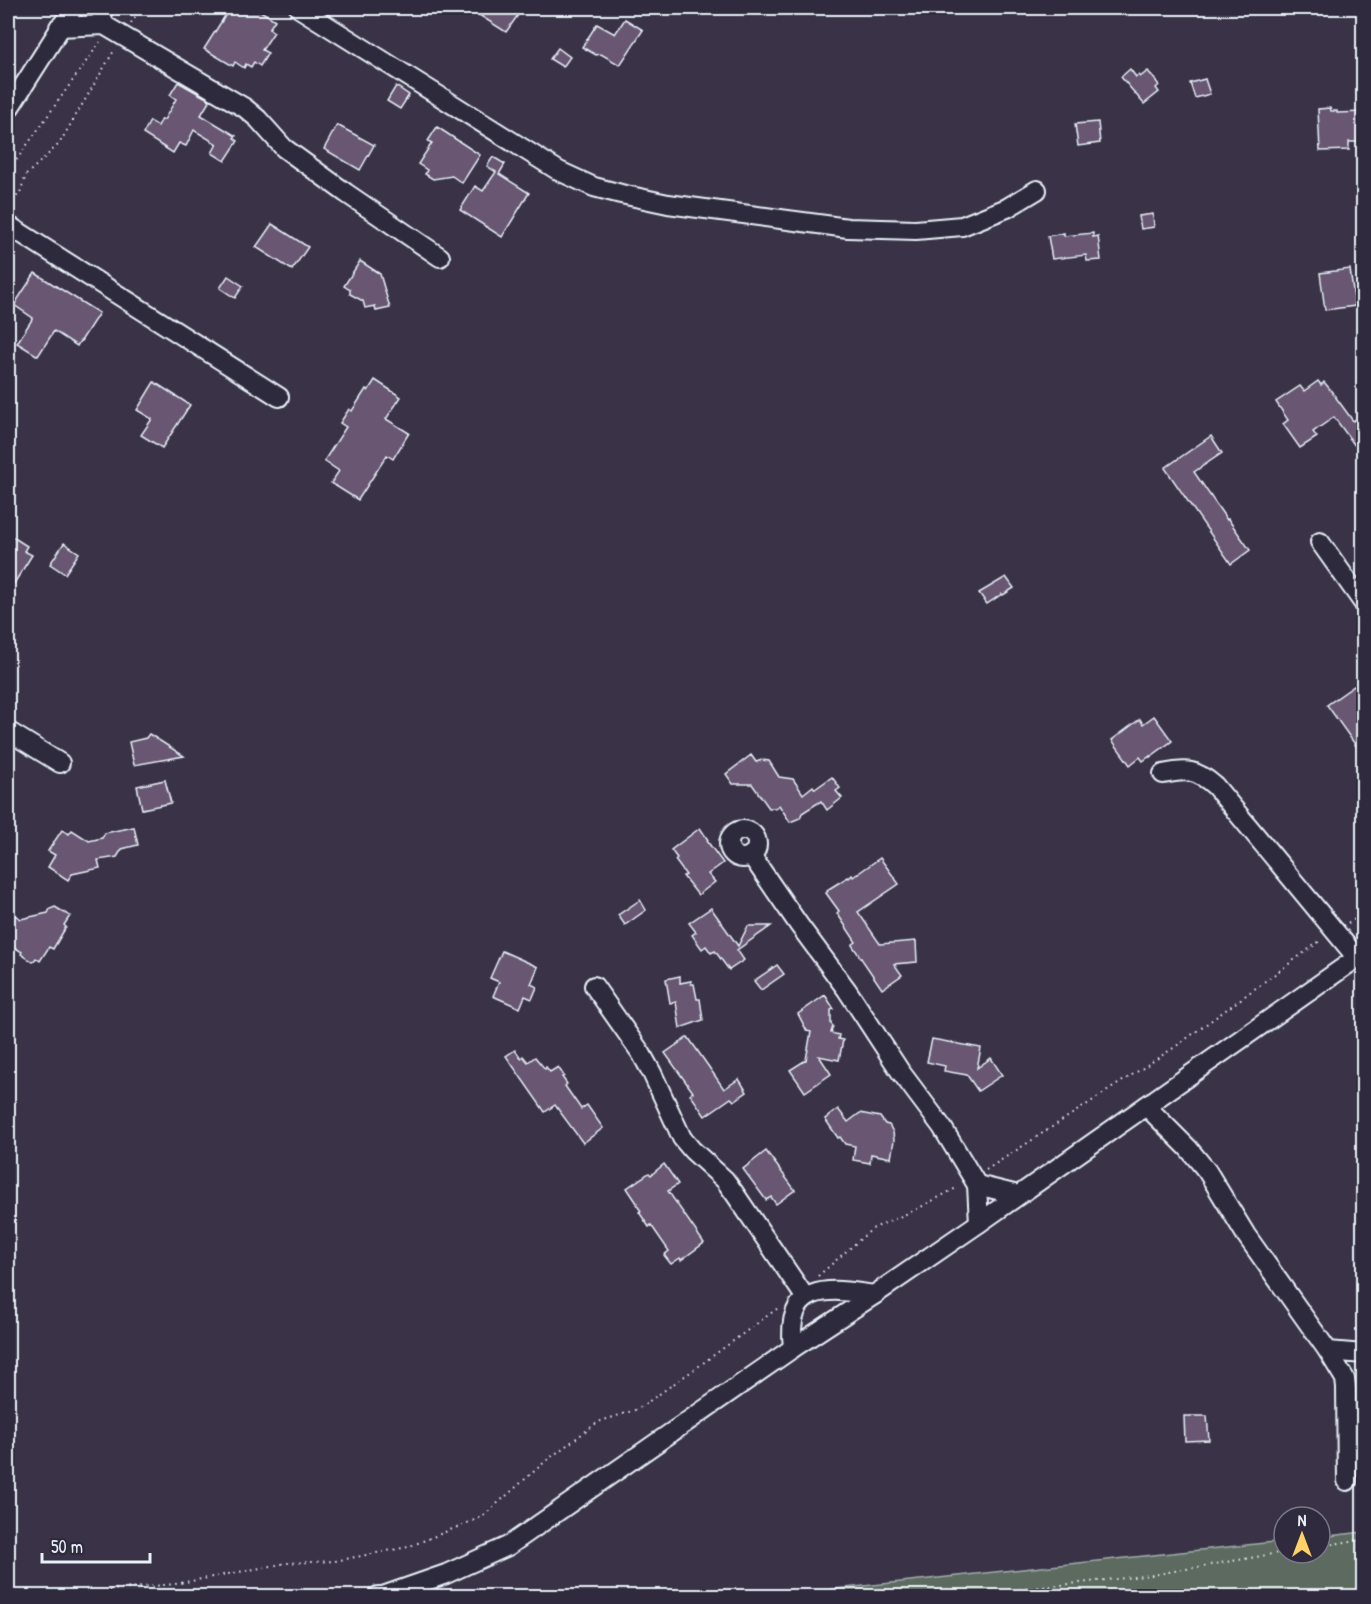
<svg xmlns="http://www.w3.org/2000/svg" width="1371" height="1604" viewBox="0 0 1371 1604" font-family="'Patrick Hand',sans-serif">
<rect width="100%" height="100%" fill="#3a3348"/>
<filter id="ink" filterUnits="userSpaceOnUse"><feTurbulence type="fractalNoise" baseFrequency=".0167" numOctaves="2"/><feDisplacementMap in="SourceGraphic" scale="12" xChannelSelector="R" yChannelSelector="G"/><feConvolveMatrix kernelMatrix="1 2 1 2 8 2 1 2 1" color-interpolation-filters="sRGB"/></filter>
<g filter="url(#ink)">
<polygon fill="#5d6b60" stroke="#a2aeac" stroke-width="1.5" points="1363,1532 1363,1596 770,1596 1284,1541 1284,1553 1320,1553 1320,1537"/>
<g fill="#675772" stroke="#e8f1f8" stroke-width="1.5">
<polygon points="230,8 256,8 275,20 269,29 274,32 262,50 268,53 260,66 254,62 251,67 246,64 244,68 235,62 233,66 204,49"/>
<polygon points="468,8 523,8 506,32"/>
<polygon points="625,19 643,30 620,65 601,54 596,55 582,47 597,24 615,34"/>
<polygon points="558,48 570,57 563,67 550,59"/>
<polygon points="1130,69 1136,77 1138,75 1140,77 1148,71 1159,85 1156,88 1159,92 1144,104 1121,77"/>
<polygon points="1205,79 1210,94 1195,98 1190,83"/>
<polygon points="178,82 210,100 201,115 236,136 234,138 238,141 225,161 212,153 217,144 194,130 186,146 179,143 173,153 143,134 150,121 158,126 162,119 164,120 176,99 170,95"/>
<polygon points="396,86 409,95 400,109 387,101"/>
<polygon points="1330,108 1331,111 1337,111 1337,113 1364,112 1364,142 1349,142 1349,150 1320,151 1318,109"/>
<polygon points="1098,122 1100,143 1078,146 1075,124"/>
<polygon points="337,125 374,145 360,170 324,149"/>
<polygon points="437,127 480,155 462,183 452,176 433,179 425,174 427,170 418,164 432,143 428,141"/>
<polygon points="493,157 505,164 499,174 529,193 502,237 460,210 475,186 483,191 496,172 487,166"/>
<polygon points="1153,214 1154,227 1141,229 1139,216"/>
<polygon points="272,224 308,247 292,270 256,247"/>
<polygon points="1064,233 1064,236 1093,233 1093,237 1098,236 1101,260 1087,261 1086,255 1052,259 1048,236"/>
<polygon points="360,261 380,274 390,308 376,311 375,306 365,308 363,301 350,294 350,290 344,286"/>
<polygon points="1350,269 1355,306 1325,310 1320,273"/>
<polygon points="35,273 99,313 81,341 80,341 77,346 54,331 38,356 17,343 33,318 14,305"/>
<polygon points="228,276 243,286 235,298 220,288"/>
<polygon points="375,380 401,397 386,419 409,433 393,459 387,455 358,500 331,483 339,471 324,461 346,427 340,423 349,409 352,411 366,389 368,391"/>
<polygon points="1318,381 1321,385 1324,382 1329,388 1353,421 1364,414 1364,458 1334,417 1313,432 1317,437 1300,448 1283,424 1288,420 1276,402 1300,386 1304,391"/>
<polygon points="154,382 190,405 162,448 141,435 152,419 137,410"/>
<polygon points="1211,436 1222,453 1194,472 1227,520 1228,519 1250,550 1231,564 1165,468"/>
<polygon points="8,534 27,546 24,551 32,555 8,593"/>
<polygon points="64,543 79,553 65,574 50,564"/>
<polygon points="1006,577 1014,588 1003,595 1002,594 987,604 979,593"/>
<polygon points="1354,686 1364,699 1364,757 1327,705"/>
<polygon points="1154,716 1172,741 1150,757 1150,756 1143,761 1140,757 1130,765 1112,740 1140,719 1143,724"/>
<polygon points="149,734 184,756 134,765 129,742 146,738"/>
<polygon points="751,755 756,762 762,760 769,761 779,777 793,779 803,794 813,786 815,789 832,777 840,788 836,791 842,798 827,810 821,801 802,813 800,818 790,822 779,805 775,808 769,808 752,784 733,784 726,774"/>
<polygon points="165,780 171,803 142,809 137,786"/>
<polygon points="134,827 138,845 122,849 117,857 98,860 100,868 72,874 68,880 48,867 55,855 48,851 62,830 69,834 72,830 89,841 102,838 105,833"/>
<polygon points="700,828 708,840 707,841 723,863 708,874 715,882 698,895 683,876 686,875 675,860 677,858 671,850"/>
<polygon points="880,858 899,884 858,912 880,944 916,941 917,962 894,964 902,975 882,989 852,945 856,942 837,913 839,911 826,893 828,891 827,890 848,877 849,878 852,875 853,877"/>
<polygon points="640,900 646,910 625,925 618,915"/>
<polygon points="55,907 70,916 64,925 66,927 53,949 49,947 40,961 36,958 33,962 21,954 22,952 11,945 14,940 8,936 8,911 21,919 48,913 50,909"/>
<polygon points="711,908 738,946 748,926 771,926 737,950 744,960 729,970 715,951 711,953 706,946 702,949 692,935 696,932 689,923"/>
<polygon points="502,951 538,967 531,984 537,987 532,999 525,996 520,1008 493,996 499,982 490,978"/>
<polygon points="777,965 784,974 761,990 754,981"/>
<polygon points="680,976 680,983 691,981 691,984 694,984 697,999 700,999 703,1020 680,1028 676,1002 670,1003 666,979"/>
<polygon points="825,995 834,1009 831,1010 831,1024 833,1026 831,1033 839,1035 838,1039 843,1040 839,1060 819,1056 831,1074 805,1092 790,1070 806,1060 811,1032 807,1031 798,1014"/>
<polygon points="688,1037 724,1089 739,1079 747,1092 734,1101 731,1098 705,1116 690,1094 693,1092 665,1053"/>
<polygon points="932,1039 981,1048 977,1068 991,1058 1002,1075 978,1091 967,1075 944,1071 945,1066 927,1062"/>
<polygon points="515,1050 521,1058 523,1056 528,1062 535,1057 545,1069 546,1067 550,1072 558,1067 564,1076 562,1077 567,1084 565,1086 581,1109 587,1105 603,1128 583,1143 555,1105 545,1112 506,1056"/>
<polygon points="838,1109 848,1122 860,1113 880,1117 885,1124 889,1125 893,1132 894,1140 891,1158 871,1154 870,1163 853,1160 855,1146 845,1144 840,1137 838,1138 825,1119"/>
<polygon points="766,1151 795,1190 776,1204 771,1197 766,1200 743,1169"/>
<polygon points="664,1164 678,1184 668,1191 704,1243 681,1260 680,1258 671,1264 664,1255 669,1251 651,1225 649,1227 639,1212 641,1211 636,1204 637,1203 627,1188 649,1173 651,1175"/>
<polygon points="1184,1416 1207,1416 1209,1440 1185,1441"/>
</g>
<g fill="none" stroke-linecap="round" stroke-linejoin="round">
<defs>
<g id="minor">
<polyline points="100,8 104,25"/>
<polyline points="299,8 559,171 594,187 621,194 668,204 848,228 916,230 962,226 1007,208 1037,190"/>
<polyline points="59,27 104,25 245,108 258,119 284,148 346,193 440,257"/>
<polyline points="8,110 73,8"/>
<polyline points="8,225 279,397"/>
<polyline points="1320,542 1364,604"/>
<polyline points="8,731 60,763"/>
<path d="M 1163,774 C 1186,769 1196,769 1215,786 L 1357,958"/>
<circle cx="743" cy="844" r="14"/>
<polyline points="751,855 799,925 847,990 900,1071 942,1127 977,1185 979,1223"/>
<polyline points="594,986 641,1053 652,1073 682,1138 692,1150 725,1180 735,1194 805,1297"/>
<polyline points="1146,1106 1188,1148 1207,1171 1246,1235 1328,1351 1345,1379 1346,1388 1347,1481"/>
<polyline points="977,1185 1018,1195"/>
<path d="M 793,1348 C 785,1284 826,1287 874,1295"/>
<polyline points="1328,1351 1364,1354"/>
<polyline points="378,1596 383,1596 446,1574 508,1546 793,1348 874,1295 979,1223 1364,953"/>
</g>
</defs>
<use href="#minor" stroke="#e8f1f8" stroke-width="22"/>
<g stroke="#e8f1f8" stroke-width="2" stroke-dasharray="1.5 4.5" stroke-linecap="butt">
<polyline points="118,15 123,8"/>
<polyline points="131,23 141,8"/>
<polyline points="8,176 15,162 100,42"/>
<polyline points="8,205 20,193 26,175 59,144 115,49"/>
<polyline points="1348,923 1364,914"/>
<polyline points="986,1170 1175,1047 1320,941"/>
<polyline points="818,1276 872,1229 917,1209 958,1187"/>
<polyline points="1320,1546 1364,1539"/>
<polyline points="99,1596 110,1590 175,1584 287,1563 335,1561 408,1547 482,1517 547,1460 598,1422 638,1409 699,1366 778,1308"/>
<polyline points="960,1596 1152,1575 1284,1552"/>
</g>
<use href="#minor" stroke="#2f2a3d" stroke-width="18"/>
</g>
</g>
<rect width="1371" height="1604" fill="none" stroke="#2f2a3d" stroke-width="30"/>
<rect x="15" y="15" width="1341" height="1574" fill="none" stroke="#e8f1f8" stroke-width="2" filter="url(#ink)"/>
<g transform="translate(1302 1535)"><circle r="28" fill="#2f2a3d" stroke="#797a88" stroke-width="1.5"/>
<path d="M0-4.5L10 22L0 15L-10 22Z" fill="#ffd166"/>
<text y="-9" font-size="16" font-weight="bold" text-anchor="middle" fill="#e8f1f8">N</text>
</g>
<path d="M42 1553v9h108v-9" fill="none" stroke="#e8f1f8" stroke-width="3"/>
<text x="51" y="1553" font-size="18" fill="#e8f1f8" stroke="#2f2a3d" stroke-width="4.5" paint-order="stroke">50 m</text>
</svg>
